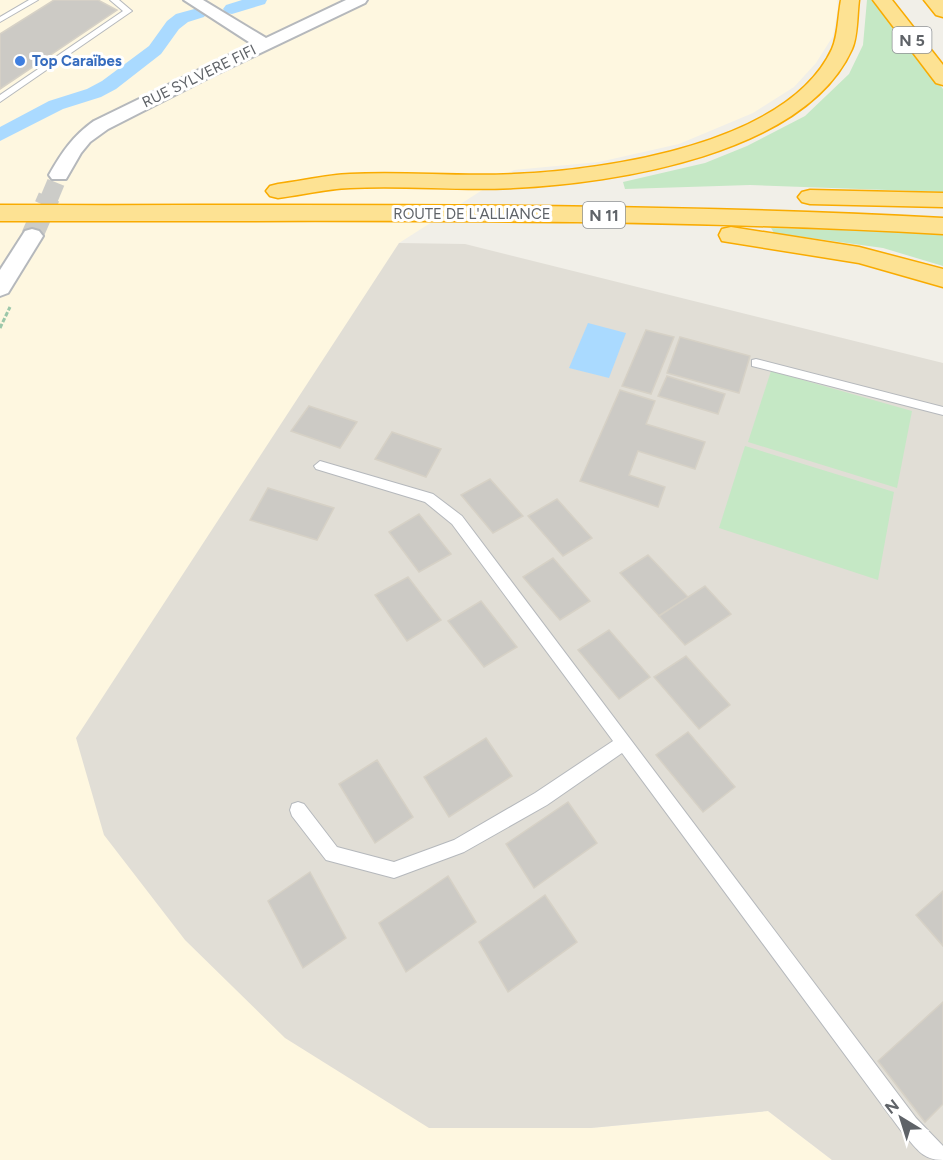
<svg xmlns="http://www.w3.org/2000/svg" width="943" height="1160" viewBox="0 0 943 1160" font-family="Figtree,sans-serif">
<rect width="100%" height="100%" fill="#f1efe8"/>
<polygon fill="#fef7e0" points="0,0 837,0 838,7 833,36 816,63 794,87 753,113 679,144 599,162 514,170 399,243 591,1128 768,1111 832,1160 0,1160"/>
<polygon fill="#e1ded6" points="399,243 465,244 943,363 943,1160 832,1160 768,1111 591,1128 429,1128 285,1038 185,940 104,835 76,738"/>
<g fill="#c5e8c5">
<polygon points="867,0 877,0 943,89 943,192 750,185 625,189 623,182 705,163 747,146 805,116 849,74 863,45"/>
<polygon points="771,228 943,233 943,266 883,248 774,233"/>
<polygon points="771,371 912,411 897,488 748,442"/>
<polygon points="745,446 894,492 878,580 719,528"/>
</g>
<polygon fill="#aadaff" points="588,323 626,333 609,378 569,368"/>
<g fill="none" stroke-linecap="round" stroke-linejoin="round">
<g fill="#aadaff" fill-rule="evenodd">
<polygon points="242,0 267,0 265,4 232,14 226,13 223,9 226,5"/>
<polygon points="198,8 204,9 207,13 204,17 188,22 179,29 161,54 116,89 101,97 63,109 0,141 0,127 49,101 87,89 102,81 149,46 167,21 176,14"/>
</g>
</g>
<g fill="#cccac5" stroke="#d6d1c6" stroke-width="1.5">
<polygon points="54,0 98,0 117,10 0,89 0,34"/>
<polygon points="646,330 674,337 651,394 622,386"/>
<polygon points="680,337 750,356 739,393 667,373"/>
<polygon points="667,376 725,394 718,414 658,396"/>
<polygon points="620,390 655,401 646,424 705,442 695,469 638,451 629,475 665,487 658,507 580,481"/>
<polygon points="309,406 357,422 340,448 291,431"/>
<polygon points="392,432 441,449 426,477 375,459"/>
<polygon points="490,479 523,516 493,533 461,495"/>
<polygon points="268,488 334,508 317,540 250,520"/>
<polygon points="557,499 592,538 563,556 528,516"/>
<polygon points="419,514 451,554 419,572 389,532"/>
<polygon points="648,555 688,597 659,616 620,573"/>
<polygon points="553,558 590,601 560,620 523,577"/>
<polygon points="408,577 441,620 407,641 375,595"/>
<polygon points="705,586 731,614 685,645 659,616"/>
<polygon points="481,601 517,647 484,667 448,621"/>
<polygon points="609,630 650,677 619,699 578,650"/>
<polygon points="686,656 730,705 699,729 654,677"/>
<polygon points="688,732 735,787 703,812 656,755"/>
<polygon points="486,738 512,776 449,817 424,777"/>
<polygon points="377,760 413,817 375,843 339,784"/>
<polygon points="568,802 597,843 534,888 506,844"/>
<polygon points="310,872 346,938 303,968 268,901"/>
<polygon points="448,876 476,922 406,972 379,923"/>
<polygon points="943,891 943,946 916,915"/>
<polygon points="545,895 577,942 508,992 479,942"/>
<polygon points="943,1002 943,1104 925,1122 878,1061"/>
</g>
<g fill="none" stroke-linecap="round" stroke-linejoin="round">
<polyline stroke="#ccccc8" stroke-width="18" stroke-dasharray="18 9" stroke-linecap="butt" points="49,199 59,175"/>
<polyline stroke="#ccccc8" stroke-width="22" stroke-dasharray="22 11" stroke-linecap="butt" points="32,236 49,197"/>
<defs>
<g id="lane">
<polygon points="29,0 38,0 0,22 0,17"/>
<polygon points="110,0 119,0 132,11 0,102 0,95 123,11"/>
<polygon points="756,359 943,407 943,415 752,366 752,360"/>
<path d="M 320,461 L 433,494 L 462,516 L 916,1118 L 943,1146 L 943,1160 C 921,1160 916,1147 902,1132 L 622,753 L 547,805 L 464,852 L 394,878 L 326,860 L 292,816 L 290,810 L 292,804 L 298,802 L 304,804 L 337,847 L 394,862 L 454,840 L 535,793 L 613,741 L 452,524 L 425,502 L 316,469 L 314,466 Z"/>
</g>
<g id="street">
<path d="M 184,0 L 203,0 L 266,38 L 346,0 L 367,0 L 365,3 L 206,79 L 108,129 L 90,142 L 81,153 L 66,179 L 52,179 L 49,175 C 62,152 73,136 94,121 L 252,44 Z"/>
<polygon points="32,229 39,231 43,236 8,293 0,296 0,270 25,231"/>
</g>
<g id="highway">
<path d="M 841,0 L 859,0 C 857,15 858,36 852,49 C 805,154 616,183 513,188 C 459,191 404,185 350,188 C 326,189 302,195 278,198 L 270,196 L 266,191 L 270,186 L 278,184 C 302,181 326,175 350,174 C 405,171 459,177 514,174 C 607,170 788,144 832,49 C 838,36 838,15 841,0 Z"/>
<polygon points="873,0 892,0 943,65 943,85 936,83"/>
<polygon points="924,0 943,0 943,17 936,15"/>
<polygon points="810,190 943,193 943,207 810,204 802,202 798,197 802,192"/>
<path d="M 0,205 C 314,206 629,201 943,218 L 943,234 C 629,216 314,222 0,221 Z"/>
<polygon points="731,227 859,247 943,269 943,287 859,263 722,241 719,235 722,229"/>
</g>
</defs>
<use href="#lane" stroke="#b5b8bc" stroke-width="2"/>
<use href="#street" stroke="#b5b8bc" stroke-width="4"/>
<use href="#highway" stroke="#f9ab00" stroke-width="3"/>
<polyline stroke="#9cc7a9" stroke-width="3" stroke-dasharray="4.5 2" stroke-linecap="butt" points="0,328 10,307"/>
<use href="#lane" fill="#fff" fill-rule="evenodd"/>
<use href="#street" fill="#fff" fill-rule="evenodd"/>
<use href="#highway" fill="#fde293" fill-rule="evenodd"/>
</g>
<circle fill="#3f7fe0" stroke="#fff" stroke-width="2" cx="20" cy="61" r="6"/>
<g text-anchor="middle" stroke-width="6" stroke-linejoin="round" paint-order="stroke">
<g font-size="15" font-weight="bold" fill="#366cbe" stroke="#fff" text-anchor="start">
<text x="32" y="66">Top Caraïbes</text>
</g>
<g font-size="15" fill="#5f6368" stroke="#fff">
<text transform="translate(199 76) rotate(-26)" y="5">RUE SYLVERE FIFI</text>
<text x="472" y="219">ROUTE DE L'ALLIANCE</text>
</g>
<g fill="#fff" stroke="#8f9295" stroke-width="1.5">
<rect x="892.5" y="27" width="39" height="26" rx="4.5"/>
<rect x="583" y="202" width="42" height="26" rx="4.5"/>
</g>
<g font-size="16" font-weight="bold" fill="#5f6368">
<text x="912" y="46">N 5</text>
<text x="604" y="221">N 11</text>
</g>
</g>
<g transform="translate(901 1118) rotate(322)" stroke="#ffffff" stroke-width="4.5" paint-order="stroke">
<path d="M0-4.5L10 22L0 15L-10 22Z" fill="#5f6368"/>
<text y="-9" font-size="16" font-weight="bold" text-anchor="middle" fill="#5f6368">N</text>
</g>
</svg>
